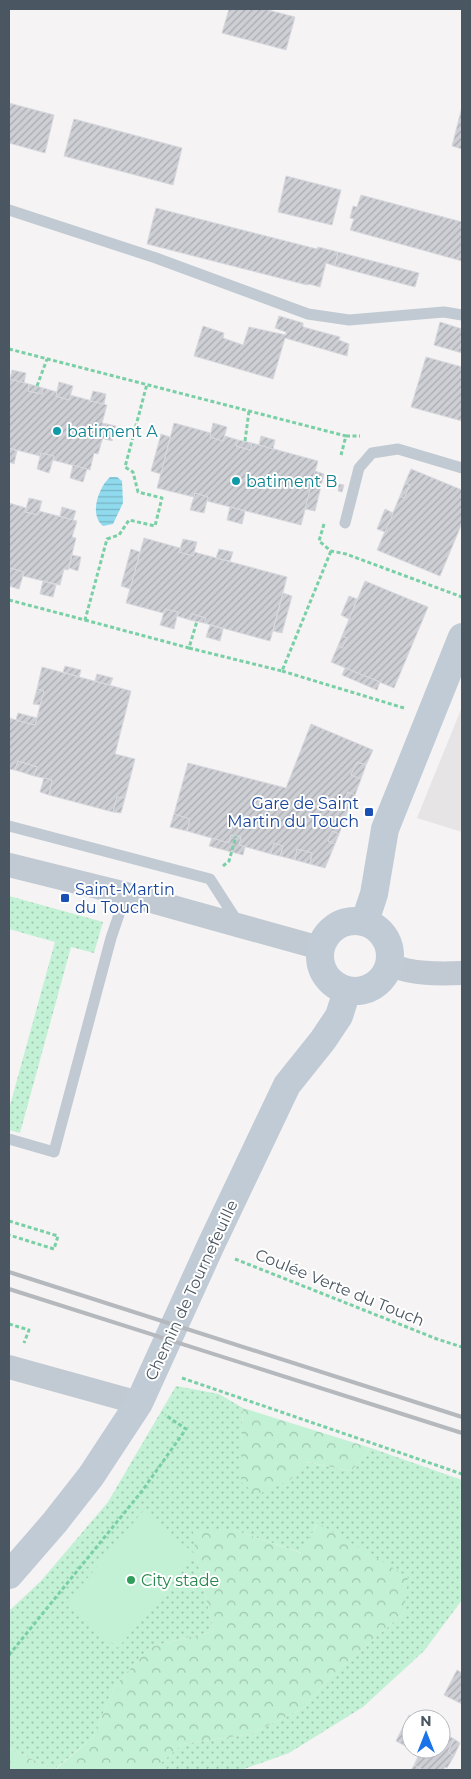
<svg xmlns="http://www.w3.org/2000/svg" width="471" height="1779" viewBox="0 0 471 1779" font-family="Montserrat,sans-serif">
<defs>
<pattern id="grass-dots" width="8" height="8" patternUnits="userSpaceOnUse" patternTransform="scale(1.25)"><rect width="8" height="8" fill="#c3f1d5"/><path d="M2 2h.1M6 6h.1" fill="none" stroke="#a0c6b0" stroke-width="1.8" stroke-linecap="round"/></pattern>
<pattern id="forest-crowns" width="20" height="18" patternUnits="userSpaceOnUse" patternTransform="scale(1.25)"><rect width="20" height="18" fill="#c3f1d5"/><path d="M2 6a3 3 0 1 1 6 0M12 15a3 3 0 1 1 6 0" fill="none" stroke="#a0c6b0"/></pattern>
<pattern id="water-rules" width="6" height="5" patternUnits="userSpaceOnUse" patternTransform="scale(1.25)"><rect width="6" height="5" fill="#90daee"/><path d="M0 2.5h6" fill="none" stroke="#78b4c4"/></pattern>
<pattern id="building-hatch" width="6" height="6" patternUnits="userSpaceOnUse" patternTransform="scale(1.25)"><rect width="6" height="6" fill="#cdcfd5"/><path d="M-1 1l2-2M0 6l6-6M5 7l2-2" fill="none" stroke="#a8abb0"/></pattern>
</defs>
<rect width="100%" height="100%" fill="#f5f3f3"/>
<polygon fill="#e6e4e5" points="462,707 462,832 417,818"/>
<g fill="url(#grass-dots)">
<polygon points="9,896 103,922 94,953 71,947 20,1133 9,1130 9,1109 55,942 9,929"/>
<polygon points="176,1386 219,1394 243,1408 241,1445 241,1481 290,1480 306,1462 351,1471 371,1448 462,1480 462,1600 424,1651 363,1707 289,1753 241,1770 159,1770 160,1764 182,1744 251,1734 305,1707 333,1674 404,1613 317,1524 302,1553 234,1530 196,1556 214,1631 150,1647 114,1687 93,1737 54,1770 9,1748 9,1611 41,1581 108,1502"/>
</g>
<g fill="url(#forest-crowns)">
<polygon points="243,1408 371,1448 351,1471 307,1462 290,1480 257,1495 241,1482 241,1445"/>
<polygon points="318,1523 408,1577 404,1613 333,1674 305,1707 251,1734 182,1744 160,1764 159,1770 55,1770 93,1737 114,1687 150,1647 214,1631 196,1556 193,1531 234,1530 301,1553"/>
<polygon points="9,1748 54,1770 9,1770"/>
</g>
<polygon fill="#c3f1d5" points="143,1511 196,1555 118,1648 66,1604"/>
<path fill="url(#water-rules)" d="M 110,477 L 117,477 L 122,481 L 123,503 L 113,524 L 103,526 C 89,515 98,488 110,477 Z"/>
<g fill="url(#building-hatch)" stroke="#d7d9de">
<polygon points="229,9 264,9 295,17 286,50 222,33"/>
<polygon points="9,103 54,115 45,153 9,143"/>
<polygon points="462,107 462,149 452,146"/>
<polygon points="74,119 182,148 173,185 64,156"/>
<polygon points="286,176 341,190 332,225 278,212"/>
<polygon points="361,195 462,222 462,261 350,230 354,219 350,218 353,206 357,207"/>
<polygon points="156,208 317,249 318,247 338,252 335,266 326,263 320,287 309,284 307,285 147,244"/>
<polygon points="338,252 419,273 415,287 335,266"/>
<polygon points="279,316 303,323 303,327 340,337 339,340 349,344 347,356 285,338 273,379 194,356 203,326 224,333 223,338 243,345 249,327 286,335 286,332 275,328"/>
<polygon points="440,322 462,329 462,353 434,345"/>
<polygon points="426,357 462,367 462,421 411,407"/>
<polygon points="12,370 26,373 24,383 10,379"/>
<polygon points="9,379 29,384 28,391 42,394 43,388 57,392 56,396 69,400 70,395 107,405 102,423 107,424 98,454 94,453 90,470 53,460 54,456 41,453 40,456 9,448"/>
<polygon points="59,382 73,386 69,400 56,396"/>
<polygon points="29,384 43,388 42,394 28,391"/>
<polygon points="93,391 106,394 104,404 90,401"/>
<polygon points="174,423 211,433 210,437 223,441 225,436 238,440 236,446 250,450 252,443 318,461 301,525 207,501 208,497 195,493 194,497 157,488"/>
<polygon points="213,423 227,427 223,441 210,437"/>
<polygon points="107,424 116,426 112,441 102,438"/>
<polygon points="161,434 170,437 161,474 151,471"/>
<polygon points="261,436 275,440 273,449 259,445"/>
<polygon points="238,440 252,443 250,450 236,446"/>
<polygon points="9,448 17,451 14,464 9,462"/>
<polygon points="41,453 54,456 49,473 37,469"/>
<polygon points="73,465 87,469 83,482 70,478"/>
<polygon points="411,469 462,490 462,523 440,576 377,550 400,496 404,498 410,485 405,483"/>
<polygon points="315,471 324,474 315,511 305,509"/>
<polygon points="405,483 410,485 404,498 400,496"/>
<polygon points="339,484 344,485 342,492 338,491"/>
<polygon points="195,493 208,497 204,513 190,510"/>
<polygon points="29,498 42,501 38,515 25,512"/>
<polygon points="9,503 26,508 25,512 38,515 39,511 77,521 72,537 76,538 68,570 64,569 60,585 23,576 24,572 10,568 9,572"/>
<polygon points="62,507 76,511 73,520 60,516"/>
<polygon points="230,507 245,511 242,524 227,520"/>
<polygon points="385,509 393,513 385,532 377,529"/>
<polygon points="144,538 180,548 179,552 193,556 194,552 287,577 270,641 204,623 206,618 192,614 190,620 177,616 178,612 165,609 163,613 126,603"/>
<polygon points="183,539 197,542 193,556 179,552"/>
<polygon points="131,549 140,552 130,589 121,586"/>
<polygon points="219,549 233,552 230,561 216,558"/>
<polygon points="72,555 81,557 78,571 69,568"/>
<polygon points="10,568 24,572 19,589 9,586"/>
<polygon points="43,581 56,585 53,597 40,594"/>
<polygon points="365,581 428,607 394,688 331,662 338,646 342,648 347,638 342,636"/>
<polygon points="283,593 292,596 282,633 273,631"/>
<polygon points="349,596 357,599 349,619 341,615"/>
<polygon points="165,609 178,612 174,629 160,625"/>
<polygon points="192,614 206,618 204,623 190,620"/>
<polygon points="210,625 223,629 220,641 206,637"/>
<polygon points="342,636 347,638 342,648 338,646"/>
<polygon points="65,666 81,670 79,677 63,672"/>
<polygon points="42,667 131,691 115,754 135,759 125,798 117,797 113,812 49,795 52,780 34,776 37,767 18,761 15,770 9,769 9,718 35,725 44,691 37,689"/>
<polygon points="345,668 380,682 377,690 342,675"/>
<polygon points="97,674 113,678 110,685 95,681"/>
<polygon points="37,689 44,691 40,705 33,704"/>
<polygon points="18,713 37,718 35,725 16,720"/>
<polygon points="311,724 373,750 366,765 357,762 351,775 361,779 355,795 348,792 343,803 350,805 339,834 332,831 328,841 335,844 325,868 310,864 312,853 297,849 295,860 280,856 283,846 274,843 271,854 239,845 241,837 231,835 229,843 187,831 190,819 174,814 188,763 286,788"/>
<polygon points="18,761 37,767 34,776 15,770"/>
<polygon points="357,762 366,765 361,779 351,775"/>
<polygon points="44,778 52,780 49,795 40,792"/>
<polygon points="348,792 355,795 350,805 343,803"/>
<polygon points="117,797 125,798 121,813 113,812"/>
<polygon points="174,814 190,819 187,831 170,827"/>
<polygon points="332,831 339,834 335,844 328,841"/>
<polygon points="231,835 241,837 239,845 245,847 243,855 209,846 212,838 229,843"/>
<polygon points="274,843 283,846 280,856 271,854"/>
<polygon points="297,849 312,853 310,864 295,860"/>
<polygon points="457,1670 462,1673 462,1704 444,1695"/>
<polygon points="409,1715 416,1719 411,1719 411,1749 396,1741"/>
<polygon points="441,1732 454,1739 448,1752 454,1756 447,1768 445,1767 443,1770 423,1770 414,1765 420,1753 412,1749 441,1749"/>
<polygon points="454,1739 460,1743 454,1756 448,1752"/>
<polygon points="414,1765 423,1770 411,1770"/>
</g>
<g fill="none" stroke-linecap="round" stroke-linejoin="round">
<g stroke="#7ad0a6" stroke-width="3" stroke-dasharray="4 2.5" stroke-linecap="butt">
<polyline points="9,349 346,436 341,455"/>
<polyline points="37,386 47,359"/>
<polyline points="346,436 360,436"/>
<polyline points="245,441 249,411"/>
<polyline points="324,524 319,541 331,551 346,554 462,597"/>
<polyline points="9,600 85,620 107,539 119,535 129,520 155,526 162,498 138,492 133,472 125,467 147,384"/>
<polyline points="85,620 189,648 197,621"/>
<polyline points="189,648 282,671 331,551"/>
<polyline points="282,671 404,708"/>
<polyline points="223,866 229,861 236,836"/>
<polyline points="9,1221 58,1236 54,1249 9,1235"/>
<polyline points="235,1259 437,1339 462,1347"/>
<polyline points="9,1324 29,1330 24,1343"/>
<polyline points="182,1378 462,1474"/>
<polyline points="9,1655 142,1491 186,1429 165,1415"/>
</g>
<g stroke="#c1cad2" stroke-width="11">
<polyline points="9,210 156,258 308,314 349,320 444,312 462,315"/>
<polyline points="345,523 359,468 372,453 398,449 462,468"/>
<polyline points="9,826 210,879 239,924"/>
<polyline points="9,1139 54,1152 111,938 126,894"/>
</g>
<g stroke="#c1cad2" stroke-width="24">
<polyline points="9,865 126,894 320,948"/>
<path d="M 390,965 C 412,974 438,974 462,973"/>
<polyline points="9,1367 139,1403"/>
</g>
<g stroke="#c1cbd6" stroke-width="28">
<circle cx="355" cy="956" r="35"/>
<polyline points="365,921 374,894 385,829 462,637"/>
<polyline points="9,1575 55,1522 91,1476 139,1403 210,1247 287,1085 323,1040 339,1016 347,991"/>
</g>
<g stroke="#b5b8bd" stroke-width="4">
<polyline points="9,1272 462,1417"/>
<polyline points="9,1289 462,1433"/>
</g>
</g>
<g fill="#0f9aa8" stroke="#fff" stroke-width="2">
<circle cx="57" cy="431" r="5"/>
<circle cx="236" cy="481" r="5"/>
</g>
<g fill="#1a4fb4" stroke="#fff" stroke-width="2">
<rect x="364" y="807" width="10" height="10" rx="2.5"/>
<rect x="60" y="893" width="10" height="10" rx="2.5"/>
</g>
<circle fill="#2e9e5b" stroke="#fff" stroke-width="2" cx="131" cy="1580" r="5"/>
<g text-anchor="middle" stroke-width="4" stroke-linejoin="round" paint-order="stroke">
<g font-size="16" fill="#0d838f" stroke="#fff" text-anchor="start">
<text x="67" y="437">batiment A</text>
<text x="246" y="487">batiment B</text>
</g>
<g font-size="16" fill="#164399" stroke="#fff" text-anchor="end">
<text x="359" y="809">Gare de Saint<tspan x="359" dy="18">Martin du Touch</tspan></text>
<text x="75" y="895" text-anchor="start">Saint-Martin<tspan x="75" dy="18">du Touch</tspan></text>
</g>
<g font-size="16" fill="#4a5661" stroke="#fff">
<text transform="translate(340 1287) rotate(22)" y="6">Coulée Verte du Touch</text>
<text transform="translate(191 1290) rotate(-65)" y="6">Chemin de Tournefeuille</text>
</g>
<g font-size="16" fill="#27864d" stroke="#fff" text-anchor="start">
<text x="141" y="1586">City stade</text>
</g>
</g>
<rect width="471" height="1779" fill="none" stroke="#4a5661" stroke-width="20"/>
<g transform="translate(426 1734)"><circle r="24" fill="#ffffff" stroke="#b7bbc0"/>
<path d="M0-4L9 19L0 12L-9 19Z" fill="#1a73e8"/>
<text y="-8" font-size="14" font-weight="bold" text-anchor="middle" fill="#4a5661">N</text>
</g>
</svg>
